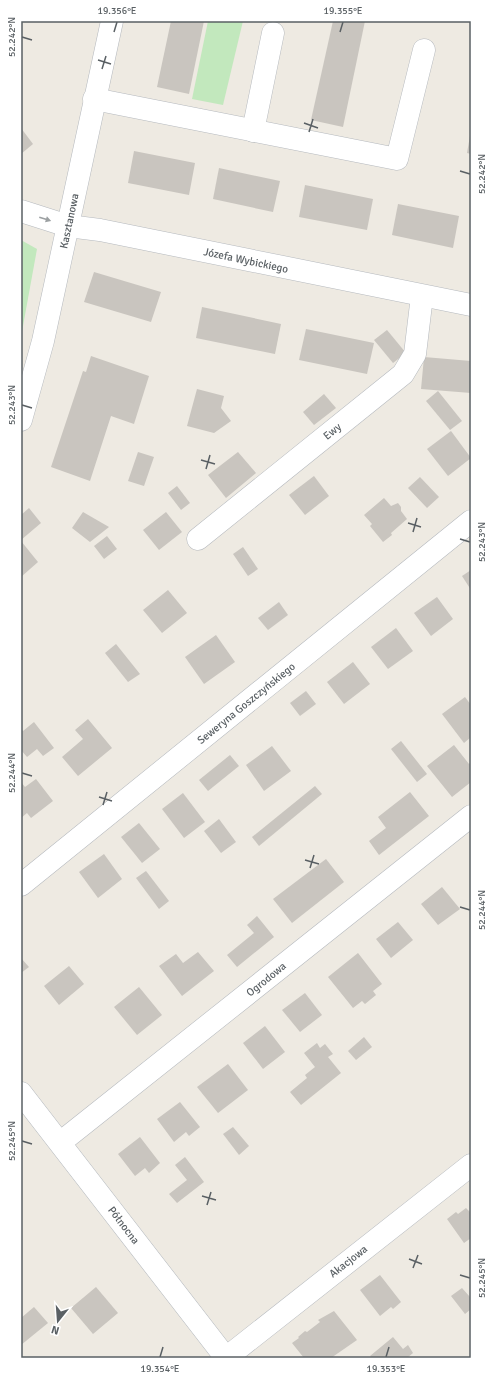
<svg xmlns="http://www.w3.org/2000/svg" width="492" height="1379" viewBox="0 0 492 1379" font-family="Signika,sans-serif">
<rect width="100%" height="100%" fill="#eeeae2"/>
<g fill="#c2e8bd">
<polygon points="208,21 243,21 223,105 192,99"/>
<polygon points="21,240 37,249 21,337"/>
</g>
<g fill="#c9c5bf">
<polygon points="171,21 204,21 189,94 157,87"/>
<polygon points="333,21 365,21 343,127 311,120"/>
<polygon points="21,128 33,144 21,154"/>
<polygon points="470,136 471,136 471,154 467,153"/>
<polygon points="134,151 195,163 189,195 128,183"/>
<polygon points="219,168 280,181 273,212 213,199"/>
<polygon points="305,185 373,199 367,230 299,217"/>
<polygon points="398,204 459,216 453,248 392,235"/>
<polygon points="94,272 161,292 151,322 84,302"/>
<polygon points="202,307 281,324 275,354 196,338"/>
<polygon points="306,329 374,343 367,374 299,360"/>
<polygon points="387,330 406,353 393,363 374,340"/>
<polygon points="91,356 149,376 134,424 111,416 90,481 51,467 83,371 86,372"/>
<polygon points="424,357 471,361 471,393 421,389"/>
<polygon points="197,389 224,396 221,408 231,421 214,433 187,426"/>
<polygon points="438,391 462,421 450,430 426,401"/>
<polygon points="324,394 336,408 314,425 303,412"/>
<polygon points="451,431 471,458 448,476 427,449"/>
<polygon points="138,452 154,457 144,486 128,481"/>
<polygon points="238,452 256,473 226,498 208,475"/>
<polygon points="314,476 329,496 305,515 289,495"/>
<polygon points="420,477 439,497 427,508 408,488"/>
<polygon points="177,486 190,503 181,510 168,493"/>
<polygon points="384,498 391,506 398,503 401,507 401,511 407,519 391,533 392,535 383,542 370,526 372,524 364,515"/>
<polygon points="29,508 41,523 21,540 21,515"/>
<polygon points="83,512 109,527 90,542 72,528"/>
<polygon points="166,512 182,532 159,550 143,530"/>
<polygon points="107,536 117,549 104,559 94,546"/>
<polygon points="21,541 38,562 21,577"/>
<polygon points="243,547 258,569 248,576 233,554"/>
<polygon points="471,570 471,590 462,576"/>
<polygon points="168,590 187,613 162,633 143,610"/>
<polygon points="437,597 453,619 431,636 414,613"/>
<polygon points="279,602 288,615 268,630 258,618"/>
<polygon points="396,628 413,651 388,669 371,647"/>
<polygon points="216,635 235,662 204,684 185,657"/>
<polygon points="116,644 140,674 128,682 105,653"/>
<polygon points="353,662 370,684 344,704 327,682"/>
<polygon points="306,691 316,704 300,716 290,703"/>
<polygon points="465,697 471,705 471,737 464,743 442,714"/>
<polygon points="88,719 112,748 78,776 62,757 83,739 75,730"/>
<polygon points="34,722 54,748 43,756 37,749 27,757 21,750 21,729 23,731"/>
<polygon points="401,741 427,774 417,782 391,749"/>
<polygon points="454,745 469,764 471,762 471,782 452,797 427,766"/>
<polygon points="272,746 291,771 264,791 246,765"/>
<polygon points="230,755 239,766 208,791 199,780"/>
<polygon points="36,779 53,801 31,818 27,813 21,818 21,782 25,787"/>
<polygon points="315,786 322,794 259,846 252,837"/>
<polygon points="410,792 429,816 379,855 369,841 386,828 378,817"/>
<polygon points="183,793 205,822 184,838 162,809"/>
<polygon points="219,819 236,842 221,853 204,831"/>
<polygon points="139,823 160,849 142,863 121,837"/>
<polygon points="104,854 122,879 98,898 79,872"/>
<polygon points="326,859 344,882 292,923 273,899"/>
<polygon points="146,871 169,901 159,909 136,878"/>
<polygon points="442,887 460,909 438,925 421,904"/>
<polygon points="257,916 274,937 237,967 227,955 254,933 247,925"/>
<polygon points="398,922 413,940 391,958 376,939"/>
<polygon points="198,952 214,971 182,996 159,966 176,954 183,963"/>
<polygon points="358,953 382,984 373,991 376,995 365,1004 362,1001 353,1008 328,977"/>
<polygon points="21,958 29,967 21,973"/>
<polygon points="69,966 84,984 59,1005 44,986"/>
<polygon points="139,987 162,1015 137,1035 114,1007"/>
<polygon points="305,993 322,1015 300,1032 282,1010"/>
<polygon points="265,1026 285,1052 263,1069 243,1043"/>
<polygon points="364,1037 372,1047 356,1060 348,1051"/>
<polygon points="317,1043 320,1048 325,1044 333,1054 328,1057 341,1073 301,1105 290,1092 307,1078 305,1075 315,1067 304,1053"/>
<polygon points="228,1064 248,1090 218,1113 197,1087"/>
<polygon points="180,1102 200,1127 189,1136 186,1132 174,1142 157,1119"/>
<polygon points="233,1127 249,1146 239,1155 223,1134"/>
<polygon points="140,1137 160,1163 149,1173 145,1168 135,1176 118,1154"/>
<polygon points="185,1157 204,1182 177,1203 169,1194 187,1180 175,1165"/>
<polygon points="466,1208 471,1213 471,1238 464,1243 447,1219 456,1212 458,1214"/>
<polygon points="380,1275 401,1302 393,1309 391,1307 380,1316 360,1290"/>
<polygon points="96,1287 118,1313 93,1334 71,1308"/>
<polygon points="462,1288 470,1297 471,1296 471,1309 465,1314 451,1296"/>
<polygon points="34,1307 48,1323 21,1345 21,1318"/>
<polygon points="334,1311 357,1340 331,1358 304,1358 292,1343 299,1338 298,1337 305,1331 307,1332 320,1322 318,1320"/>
<polygon points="393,1337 403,1349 408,1345 413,1353 407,1358 372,1358 370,1356"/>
</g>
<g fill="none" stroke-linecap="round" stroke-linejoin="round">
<defs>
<g id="street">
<polyline points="94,99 397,159 424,50"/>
<polyline points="253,131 273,33"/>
<polyline points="21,211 68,226 100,230 471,305"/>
<polyline points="21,420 43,341 112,21"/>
<polyline points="198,539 403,374 415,354 422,296"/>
<polyline points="21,885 471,521"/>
<polyline points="61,1142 471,816"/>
<polyline points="226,1358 471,1165"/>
</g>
<polyline id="secondary" points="21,1093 226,1358"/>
</defs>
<use href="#street" stroke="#b5b9be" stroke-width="23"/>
<use href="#secondary" stroke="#b4b9be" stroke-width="23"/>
<use href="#street" stroke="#fff" stroke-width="22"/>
<use href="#secondary" stroke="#fff" stroke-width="22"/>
</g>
<defs><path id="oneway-solid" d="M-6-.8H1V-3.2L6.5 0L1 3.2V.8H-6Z"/></defs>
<use fill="#9ca0a2" href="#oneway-solid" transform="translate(45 219) rotate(17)"/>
<path fill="none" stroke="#5a6064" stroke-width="1.5" d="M 114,32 L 117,22M 340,32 L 343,22M 22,37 L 32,40M 98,60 L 111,64M 102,69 L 106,56M 304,123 L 318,128M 309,132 L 313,119M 460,171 L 470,174M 22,405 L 32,408M 201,460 L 215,464M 206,469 L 210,455M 408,523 L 421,527M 413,532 L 417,518M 460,539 L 470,542M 22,773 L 32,776M 99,797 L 112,801M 103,805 L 107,792M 305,860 L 319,864M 310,868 L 314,855M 460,907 L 470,910M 22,1141 L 32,1144M 202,1196 L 216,1200M 207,1205 L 211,1192M 409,1259 L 422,1264M 413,1268 L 418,1255M 460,1275 L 470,1278M 160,1357 L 163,1347M 386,1357 L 389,1347"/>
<g text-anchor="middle" stroke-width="3.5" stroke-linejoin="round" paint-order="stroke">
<g font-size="11" fill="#5a6064" stroke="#fff">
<text transform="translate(69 221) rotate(-78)" y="4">Kasztanowa</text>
<text transform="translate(246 260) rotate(12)" y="4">Józefa Wybickiego</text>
<text transform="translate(332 431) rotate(-39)" y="4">Ewy</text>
<text transform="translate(246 703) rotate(-39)" y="4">Seweryna Goszczyńskiego</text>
<text transform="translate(266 979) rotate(-39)" y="4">Ogrodowa</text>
<text transform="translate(124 1225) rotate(53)" y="4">Północna</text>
<text transform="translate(348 1261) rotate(-38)" y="4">Akacjowa</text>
</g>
</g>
<rect width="492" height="1379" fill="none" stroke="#ffffff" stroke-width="44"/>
<g transform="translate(58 1321) rotate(197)" stroke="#ffffff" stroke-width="3" paint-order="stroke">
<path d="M0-3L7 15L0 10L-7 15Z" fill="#5a6064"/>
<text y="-6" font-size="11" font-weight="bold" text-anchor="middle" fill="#5a6064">N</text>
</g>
<rect x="22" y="22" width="448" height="1335" fill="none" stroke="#5a6064" stroke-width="1.5"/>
<g font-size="10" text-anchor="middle" fill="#5a6064">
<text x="117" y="14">19.356°E</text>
<text x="343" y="14">19.355°E</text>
<text transform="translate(11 37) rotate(-90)" y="4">52.242°N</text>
<text transform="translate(481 174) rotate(-90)" y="4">52.242°N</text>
<text transform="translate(11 405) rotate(-90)" y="4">52.243°N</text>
<text transform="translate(481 542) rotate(-90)" y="4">52.243°N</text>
<text transform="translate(11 773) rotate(-90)" y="4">52.244°N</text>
<text transform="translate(481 910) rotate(-90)" y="4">52.244°N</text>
<text transform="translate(11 1141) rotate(-90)" y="4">52.245°N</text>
<text transform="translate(481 1278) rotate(-90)" y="4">52.245°N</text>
<text x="160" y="1372">19.354°E</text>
<text x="386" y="1372">19.353°E</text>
</g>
</svg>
